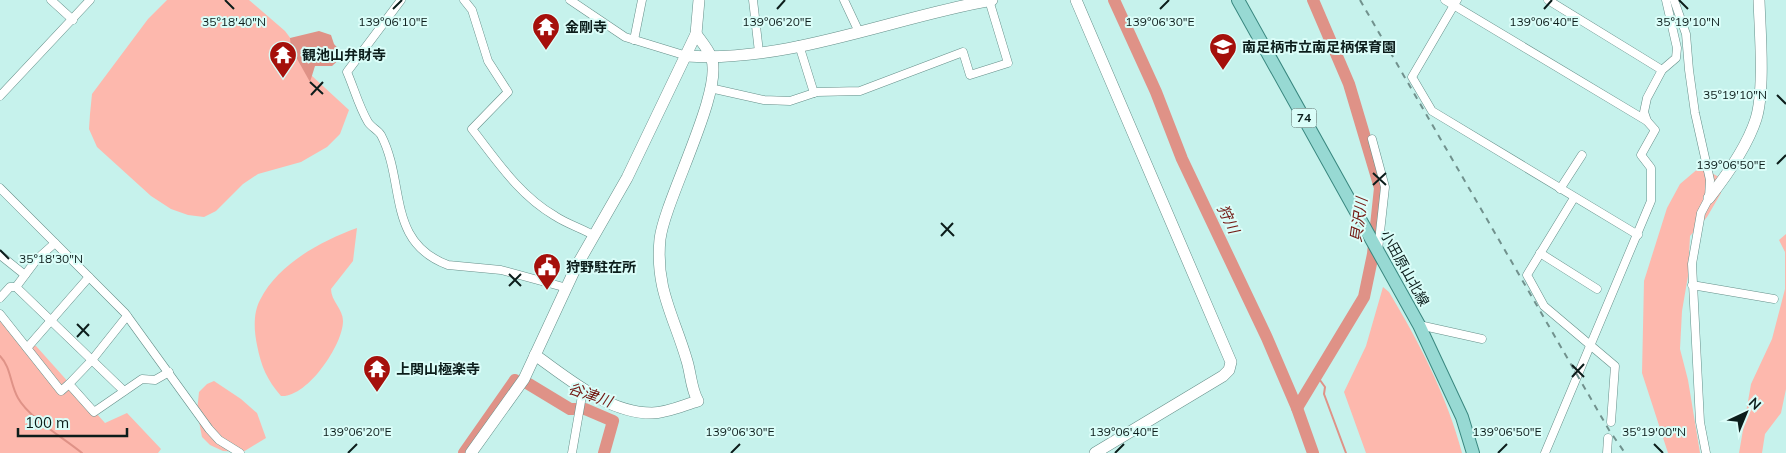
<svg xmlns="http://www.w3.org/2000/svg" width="1786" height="453" viewBox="0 0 1786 453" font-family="Mulish,'Noto Sans JP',sans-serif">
<rect width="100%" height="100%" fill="#c6f2ec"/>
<g fill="#fdb8ad">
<polygon points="167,0 249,0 285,31 297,47 311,75 349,110 340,134 327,147 301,162 258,174 243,184 216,211 204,217 188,215 171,209 151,196 97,147 89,129 90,114 92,94 148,19"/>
<polygon points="1700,167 1719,177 1721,193 1707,217 1690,236 1688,276 1682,311 1680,349 1688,380 1700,453 1668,453 1642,373 1644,281 1667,208 1680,184"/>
<path d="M 357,228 L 353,261 L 331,289 C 331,301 343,309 343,321 C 343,345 307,398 281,396 C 267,380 261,366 257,345 C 254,331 253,313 260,300 C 278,264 321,241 357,228 Z"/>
<polygon points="1786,234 1786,389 1781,413 1765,434 1762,453 1739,453 1751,384 1772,339 1785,289 1785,252 1779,240"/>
<path d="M 1383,287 L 1389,292 C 1419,342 1447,396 1462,453 L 1366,453 L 1344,392 L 1366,346 Z"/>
<polygon points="0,317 7,330 36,346 105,423 127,413 161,449 158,453 0,453"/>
<polygon points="214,381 241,399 257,413 266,438 243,452 223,451 210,445 202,437 197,411 199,392 207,384"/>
</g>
<polygon fill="#df9287" points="319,31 331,35 334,44 344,55 332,66 315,66 310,82 291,48 290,38"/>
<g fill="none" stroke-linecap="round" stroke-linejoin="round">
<g stroke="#df9287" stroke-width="2">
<path d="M 0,356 C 11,367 10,384 18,398 C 29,418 64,438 82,453"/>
<polyline points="1317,376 1325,387 1324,394 1346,453"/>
</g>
<g stroke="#df9287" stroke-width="12">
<polyline points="1114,0 1156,92 1182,159 1267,338 1297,408 1313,453"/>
<polyline points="527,383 570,409 585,409 613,421 604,453"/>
<polyline points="1297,408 1364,297 1373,254 1380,188 1349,84 1313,0"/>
<polyline points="464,453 515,380"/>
</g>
<defs>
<g id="street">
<polyline points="51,0 73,20"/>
<path d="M 401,0 L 347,72 C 354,88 359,107 368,122 C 371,127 378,130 381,135 C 406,183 386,242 448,265 L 501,270 L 567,288"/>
<path d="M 464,0 L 472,10 L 488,61 L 508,92 L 472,129 C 497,161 519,195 555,216 C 567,224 581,228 593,235"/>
<polyline points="570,0 625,37 687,56"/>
<polyline points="753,0 759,52"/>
<polyline points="844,0 859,32"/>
<polyline points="1445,0 1647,121"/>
<polyline points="1457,0 1412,77 1432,111 1638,235"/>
<polyline points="1548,0 1662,70"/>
<polyline points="1674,0 1686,34 1689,70 1695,113 1710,180 1709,198 1701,213 1692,264 1700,422 1706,453"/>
<polyline points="634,40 642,0"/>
<polyline points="799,45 814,93"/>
<polyline points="710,88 764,100 790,101 817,92 860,91 963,52 970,75 1008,63 989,0"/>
<polyline points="0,96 90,0"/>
<polyline points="1372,139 1385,187 1378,250"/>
<polyline points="0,188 125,313 209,429 219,440 240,453"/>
<polyline points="1560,189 1582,155"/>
<polyline points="1574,198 1527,275 1544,306 1615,366 1611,422"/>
<polyline points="55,243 37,259 16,287 124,391"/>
<polyline points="1540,253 1597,289"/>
<polyline points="0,255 25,275"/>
<polyline points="1692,285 1774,299"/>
<polyline points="0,298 10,287 16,287"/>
<polyline points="0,314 61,391 69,384"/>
<polyline points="127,316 92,360 69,384 94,412 142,379 155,380 169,372"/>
<polyline points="1419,325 1482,339"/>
<polyline points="27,348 89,277"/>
<polyline points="572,453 583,390"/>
<polyline points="1545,453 1651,201 1651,168 1641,155 1655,130 1647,121 1644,112 1647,98 1662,70 1676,58 1677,48 1666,0"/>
<polyline points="1607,453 1608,438"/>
</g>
<g id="secondary">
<polyline points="1076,0 1231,362 1229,370 1223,376 1095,453"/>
<path d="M 687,56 C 788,63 894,17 992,0"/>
<path d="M 1709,198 C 1727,175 1747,147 1756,119 C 1765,90 1760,31 1759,0"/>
<path d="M 535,355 C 569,379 608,413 652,413 C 667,413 684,405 698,401 C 691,389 691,374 687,361 C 674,316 655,289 660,239 C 665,199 725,89 711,57 C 708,49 701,41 696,34"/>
<polyline points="471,453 524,379 576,267 627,178 696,34 699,0"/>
</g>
<polyline id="primary" points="1238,0 1419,325 1462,417 1473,453"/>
</defs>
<use href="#street" stroke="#658f89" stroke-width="9"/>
<use href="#secondary" stroke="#658f89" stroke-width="12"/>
<use href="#primary" stroke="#39877f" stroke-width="14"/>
<use href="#street" stroke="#fff" stroke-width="8"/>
<use href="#secondary" stroke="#fff" stroke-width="11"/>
<use href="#primary" stroke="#97d9d3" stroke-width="12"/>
<polyline stroke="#71918d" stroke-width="2" stroke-dasharray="6 6" stroke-linecap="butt" points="1360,0 1609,430 1625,453"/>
</g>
<path fill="none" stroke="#0c1d1b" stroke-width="2" d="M 225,0 L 234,9M 1679,0 L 1688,9M 393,9 L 402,0M 777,9 L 785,0M 1160,9 L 1169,0M 1544,9 L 1552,0M 310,82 L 323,94M 311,95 L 323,82M 1777,95 L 1786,104M 1777,164 L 1786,155M 1373,173 L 1386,185M 1373,185 L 1386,173M 941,223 L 954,236M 941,236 L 953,223M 0,250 L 9,259M 509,274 L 521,286M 509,286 L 521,274M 77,324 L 89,336M 77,337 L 89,324M 1572,365 L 1584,377M 1572,377 L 1584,364M 1654,444 L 1663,453M 348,453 L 357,444M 731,453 L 740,444M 1115,453 L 1124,444M 1498,453 L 1507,444"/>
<defs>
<symbol id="temple-pin" viewBox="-11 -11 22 30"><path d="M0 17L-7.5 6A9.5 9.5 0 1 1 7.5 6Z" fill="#a5100b" stroke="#dafdf8"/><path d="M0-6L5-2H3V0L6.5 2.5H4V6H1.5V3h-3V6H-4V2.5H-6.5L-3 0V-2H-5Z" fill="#fff"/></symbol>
<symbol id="school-pin" viewBox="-11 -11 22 30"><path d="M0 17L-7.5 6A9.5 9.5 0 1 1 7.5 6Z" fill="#a5100b" stroke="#dafdf8"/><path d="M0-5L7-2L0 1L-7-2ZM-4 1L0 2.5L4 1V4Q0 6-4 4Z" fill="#fff"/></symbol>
<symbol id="civic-pin" viewBox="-11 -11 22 30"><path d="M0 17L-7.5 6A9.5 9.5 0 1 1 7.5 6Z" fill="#a5100b" stroke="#dafdf8"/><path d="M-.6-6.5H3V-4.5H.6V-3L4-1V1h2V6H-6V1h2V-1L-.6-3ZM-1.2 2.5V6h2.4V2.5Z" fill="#fff"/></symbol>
</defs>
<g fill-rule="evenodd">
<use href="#temple-pin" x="530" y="11" width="32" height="43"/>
<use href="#school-pin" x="1207" y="31" width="32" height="43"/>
<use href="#temple-pin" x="267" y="39" width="32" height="43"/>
<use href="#civic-pin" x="531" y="251" width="32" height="43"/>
<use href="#temple-pin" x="361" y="353" width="32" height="43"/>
</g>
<g text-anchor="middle" stroke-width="4" stroke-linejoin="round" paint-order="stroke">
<rect fill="#dafdf8" stroke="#4a605d" stroke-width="1" x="1291.5" y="108.5" width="25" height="19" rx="4"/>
<g font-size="12" font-weight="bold" fill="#0c1d1b">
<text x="1304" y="122">74</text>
</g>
<g font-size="14" font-weight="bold" fill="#0c1d1b" stroke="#dafdf8" text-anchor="start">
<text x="565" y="32">金剛寺</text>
<text x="1242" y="52">南足柄市立南足柄保育園</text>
<text x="302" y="60">観池山弁財寺</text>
<text x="566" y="272">狩野駐在所</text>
<text x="396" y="374">上関山極楽寺</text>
</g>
<g font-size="14" fill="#0c1d1b" stroke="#dafdf8">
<text transform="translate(1405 268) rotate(61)" y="5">小田原山北線</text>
</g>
<g font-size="15" font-style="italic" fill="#721711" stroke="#dafdf8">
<text transform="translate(1228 219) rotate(64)" y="5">狩川</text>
<text transform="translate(1359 220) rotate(-82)" y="5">貝沢川</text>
<text transform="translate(590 395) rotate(19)" y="5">谷津川</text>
</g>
</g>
<g font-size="12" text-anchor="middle" fill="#0c1d1b" stroke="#dafdf8" stroke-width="4" stroke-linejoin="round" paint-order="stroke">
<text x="1688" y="26">35°19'10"N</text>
<text x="234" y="26">35°18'40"N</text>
<text x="393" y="26">139°06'10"E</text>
<text x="777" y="26">139°06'20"E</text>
<text x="1160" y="26">139°06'30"E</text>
<text x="1544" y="26">139°06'40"E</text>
<text x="1735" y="99">35°19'10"N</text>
<text x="1731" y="169">139°06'50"E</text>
<text x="51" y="263">35°18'30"N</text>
<text x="357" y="436">139°06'20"E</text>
<text x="740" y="436">139°06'30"E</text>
<text x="1124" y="436">139°06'40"E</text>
<text x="1507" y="436">139°06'50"E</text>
<text x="1654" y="436">35°19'00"N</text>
</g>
<g transform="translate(1746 413) rotate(44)" stroke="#dafdf8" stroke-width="4" paint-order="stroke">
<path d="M0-4L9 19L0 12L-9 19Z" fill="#0c1d1b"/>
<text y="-8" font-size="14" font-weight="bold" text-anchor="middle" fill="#0c1d1b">N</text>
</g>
<path d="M18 428v8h109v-8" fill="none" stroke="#0c1d1b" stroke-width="2.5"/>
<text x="25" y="428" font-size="15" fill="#0c1d1b" stroke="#dafdf8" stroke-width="4" paint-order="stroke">100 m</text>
</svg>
